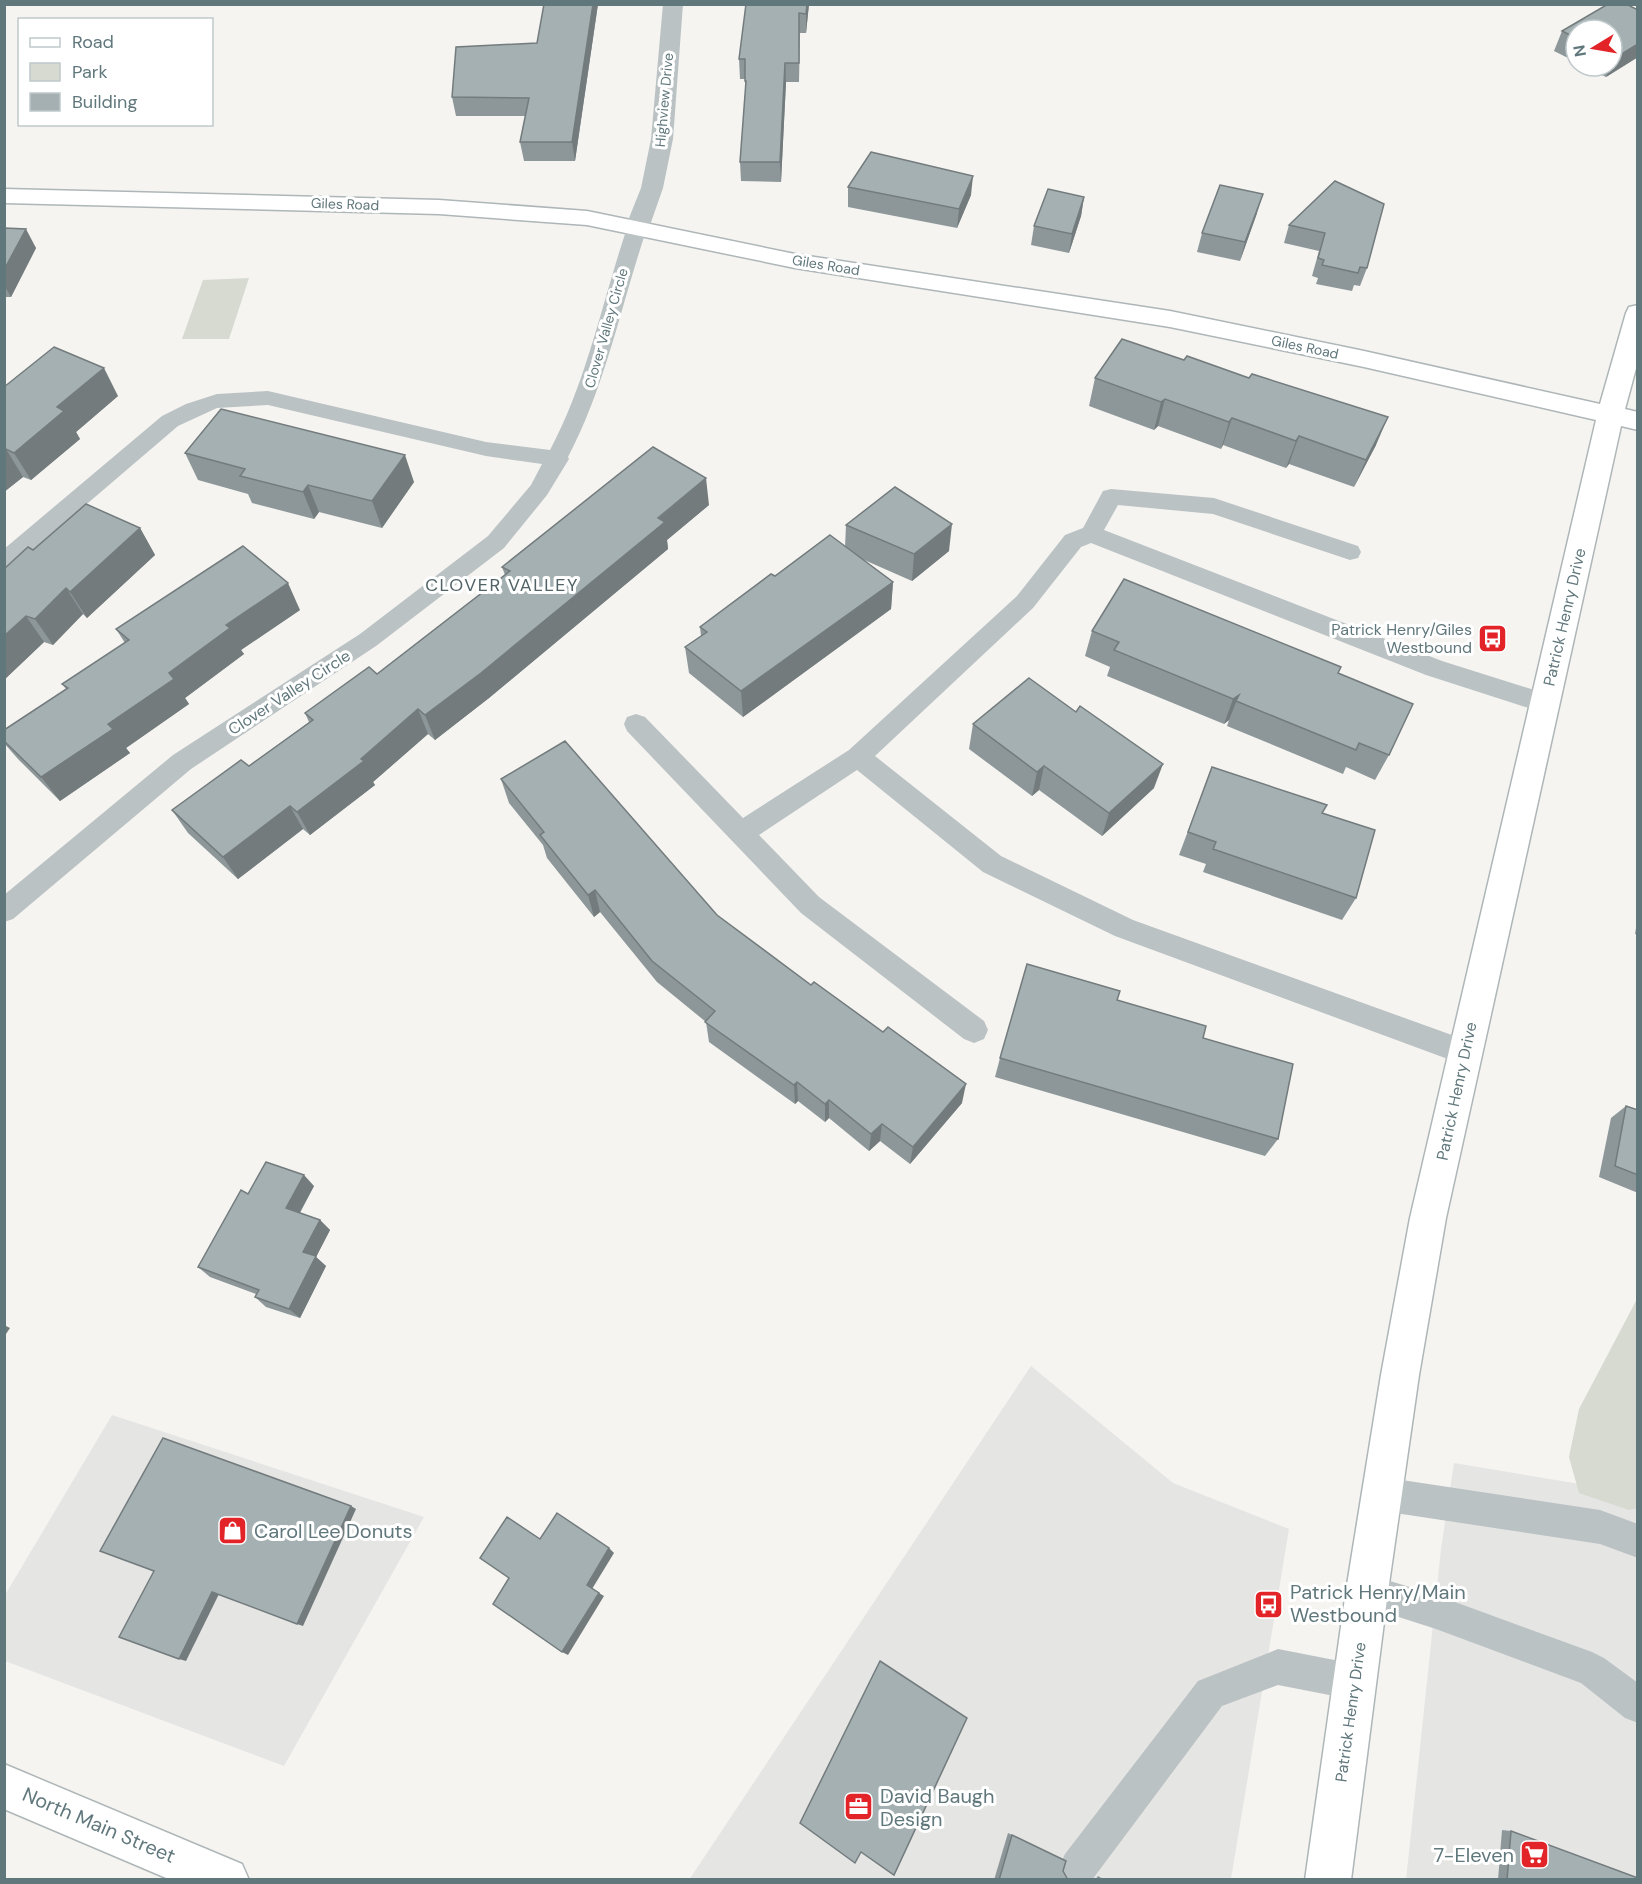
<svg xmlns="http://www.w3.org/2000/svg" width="1642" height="1884" viewBox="0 0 1642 1884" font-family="'DM Sans',sans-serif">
<rect width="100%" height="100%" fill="#f5f4f1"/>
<g fill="#e5e5e4">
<polygon points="1031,1366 1173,1483 1289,1529 1231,1879 689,1880"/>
<polygon points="1637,1393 1637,1879 1406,1880 1441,1549 1454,1463 1592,1486"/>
<polygon points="112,1415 424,1517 284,1766 5,1661 5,1595"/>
</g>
<g fill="#d6dad0">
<polygon points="249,278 229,339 182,339 203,280"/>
<polygon points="1637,1299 1638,1508 1629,1510 1579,1493 1569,1457 1579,1409"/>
</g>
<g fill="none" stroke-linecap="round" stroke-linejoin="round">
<defs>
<polygon id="secondary" points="4,189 439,200 587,211 795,254 1170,311 1364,351 1600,404 1626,313 1629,307 1638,305 1638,361 1625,409 1638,412 1638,430 1621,426 1446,1218 1419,1375 1388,1591 1351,1880 1305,1880 1346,1591 1381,1375 1410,1218 1596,420 1364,367 1170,327 795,268 587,225 439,214 4,203"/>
<polygon id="primary" points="4,1764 242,1864 249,1880 171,1880 4,1809"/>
</defs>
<use href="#secondary" stroke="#aeb6b8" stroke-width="3"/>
<use href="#primary" stroke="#afb6b8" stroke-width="3"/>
<g fill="#bbc2c4" fill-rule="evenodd">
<path d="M 637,222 L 644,224 L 647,228 C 621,305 606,385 568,457 L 569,459 L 547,495 L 504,548 L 376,646 L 191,769 L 13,919 L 4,922 L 4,895 L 173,755 L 360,634 L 488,536 L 531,485 L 542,464 L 486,456 L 268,405 L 217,408 L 178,426 L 12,568 L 4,570 L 4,549 L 162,416 L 186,404 L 217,394 L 268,391 L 486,442 L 550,450 C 587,381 602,302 627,228 L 630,224 Z"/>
<polygon points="1111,489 1214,498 1358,546 1361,552 1358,558 1350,560 1213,514 1118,505 1104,530 1442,661 1553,696 1556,703 1553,710 1544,713 1426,675 1091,543 1081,547 1033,608 875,756 1001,856 1133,920 1474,1043 1478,1052 1474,1061 1464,1065 1115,936 983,872 857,770 759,835 819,897 984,1021 988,1030 984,1039 974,1043 964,1039 801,913 627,731 624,724 627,717 636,714 645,717 743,818 849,750 1017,596 1065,535 1083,528 1103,491"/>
<polygon points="1382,1477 1600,1510 1638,1524 1638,1558 1600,1544 1382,1511 1370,1506 1365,1494 1370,1482"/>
<polygon points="1367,1574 1436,1595 1592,1652 1604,1658 1638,1683 1638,1723 1625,1718 1581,1683 1436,1629 1355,1603 1350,1591 1355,1579"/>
<polygon points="1278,1649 1355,1664 1367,1670 1373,1682 1367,1694 1355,1700 1278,1685 1222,1706 1092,1880 1065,1880 1059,1867 1065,1854 1198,1681"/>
</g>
<polygon fill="#bbc2c4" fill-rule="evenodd" points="663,4 683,4 673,139 663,188 649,228 645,233 637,235 629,233 625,228 641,188 651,139"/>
<use href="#secondary" fill="#fff" fill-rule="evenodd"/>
<use href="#primary" fill="#fff" fill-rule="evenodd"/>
</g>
<g fill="#8d9799">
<polygon points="598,4 575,161 524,161 520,142 525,116 456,116 452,97"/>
<polygon points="809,4 806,33 800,33 799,82 786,82 781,182 741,181 740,162 745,97 745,79 740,79 739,59"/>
<polygon points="1638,10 1638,57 1606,77 1584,66 1612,66 1612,30 1576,30 1576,62 1554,51 1562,31"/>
<polygon points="1335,181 1367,268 1360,286 1354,285 1352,291 1316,284 1318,278 1312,276 1319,251 1284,243 1289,225"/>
<polygon points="848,187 971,195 957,228 848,207"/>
<polygon points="1084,197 1081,216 1069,253 1031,245 1034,226"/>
<polygon points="1257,213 1240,261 1197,252 1202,233"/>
<polygon points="4,228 36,248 11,297 4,297"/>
<polygon points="1095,378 1376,445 1354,487 1289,464 1286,468 1223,445 1221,449 1158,426 1154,430 1089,406"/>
<polygon points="4,387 118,396 76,432 80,439 31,480 23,477 4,492"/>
<polygon points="185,453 414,482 382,528 319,512 314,519 252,503 248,494 198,480"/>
<polygon points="709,505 667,540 668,549 489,698 435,740 428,734 373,782 375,785 310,835 303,829 238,879 188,833 172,810 249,766 309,722 305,713 377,674 505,575 502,567"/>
<polygon points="846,525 949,551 912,581 862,559 893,582 891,609 743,717 689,673 685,647 701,636 700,627 775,576 845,547"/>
<polygon points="140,528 155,555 87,618 83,614 53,645 44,642 4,680 4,569 33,550"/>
<polygon points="300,610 241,650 244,654 185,698 189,704 126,748 130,753 60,801 18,759 4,743 4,730 66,689 62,684 125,643 116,629"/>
<polygon points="1092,631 1338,673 1389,755 1375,780 1346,767 1343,774 1227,726 1229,720 1224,724 1107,676 1110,667 1085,656"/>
<polygon points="973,724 1154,788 1102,836 1039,790 1032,796 969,749"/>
<polygon points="1212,767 1322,813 1356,898 1342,920 1203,872 1206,864 1179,855"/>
<polygon points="501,779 717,915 962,1103 910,1164 880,1141 869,1151 829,1118 825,1122 798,1101 795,1104 709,1042 706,1022 657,982 600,912 594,917 547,858 543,845 509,803"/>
<polygon points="1638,917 1638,935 1635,934"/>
<polygon points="1117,1000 1278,1139 1265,1156 995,1077 1000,1058"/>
<polygon points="1626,1106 1638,1110 1638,1193 1599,1177 1611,1118"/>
<polygon points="314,1186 300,1213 320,1220 330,1230 316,1257 326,1266 300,1318 266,1307 255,1297 256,1294 210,1277 198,1267 248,1194"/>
<polygon points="1502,1830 1511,1831 1638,1880 1498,1880"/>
<polygon points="1008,1833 1066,1861 1063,1871 1068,1880 994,1880"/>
<polygon points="1098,1876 1105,1880 1095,1880"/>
</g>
<g fill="#737b7d">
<polygon points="593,4 598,4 575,161 572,142"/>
<polygon points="807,4 809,4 806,33 806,14"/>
<polygon points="1638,44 1638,57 1606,77 1615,58"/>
<polygon points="785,63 786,82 781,182 780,162"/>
<polygon points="973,176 971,195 957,228 959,209"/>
<polygon points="1263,194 1257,213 1240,261 1245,242"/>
<polygon points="1084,197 1081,216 1069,253 1072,234"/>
<polygon points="26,229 36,248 11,297 4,285 4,270"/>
<polygon points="104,368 118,396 76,432 80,439 31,480 14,453 57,407"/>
<polygon points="1165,399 1158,426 1154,430 1161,402"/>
<polygon points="1388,417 1376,445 1354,487 1366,460"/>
<polygon points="1232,418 1223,445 1221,449 1229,422"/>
<polygon points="1299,436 1289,464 1286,468 1296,441"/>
<polygon points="6,449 23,477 4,492 4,450"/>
<polygon points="405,455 414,482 382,528 372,501"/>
<polygon points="706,478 709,505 667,540 668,549 489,698 435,740 425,715"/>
<polygon points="308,485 319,512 314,519 303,492"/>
<polygon points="952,524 949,551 912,581 914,554"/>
<polygon points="140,528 155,555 87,618 70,592"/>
<polygon points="893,582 891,609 743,717 741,691"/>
<polygon points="288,583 300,610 241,650 244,654 185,698 189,704 126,748 130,753 60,801 41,777 108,724 226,625"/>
<polygon points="66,588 83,614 53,645 35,619"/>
<polygon points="26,616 44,642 4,680 4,636"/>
<polygon points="1239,695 1229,720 1224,724 1233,699"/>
<polygon points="418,709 428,734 373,782 375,785 310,835 297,812 361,759"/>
<polygon points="1163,764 1154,788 1102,836 1109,813"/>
<polygon points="1044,766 1039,790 1032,796 1037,772"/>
<polygon points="290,806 303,829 238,879 223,857"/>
<polygon points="595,890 600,912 594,917 588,895"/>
<polygon points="797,1082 798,1101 795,1104 794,1085"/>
<polygon points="966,1084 962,1103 910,1164 913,1147"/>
<polygon points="829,1100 829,1118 825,1122 825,1104"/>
<polygon points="882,1124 880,1141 869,1151 871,1134"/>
<polygon points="304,1175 314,1186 296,1219 286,1208"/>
<polygon points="320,1220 330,1230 316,1257 326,1266 300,1318 289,1309 303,1252"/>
<polygon points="4,1325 10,1328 4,1337"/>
<polygon points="351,1506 356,1509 303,1626 297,1624"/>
<polygon points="609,1548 614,1553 592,1589 587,1585"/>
<polygon points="212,1592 219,1594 186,1661 179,1659"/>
<polygon points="599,1593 604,1596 568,1655 562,1652"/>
</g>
<g fill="#a4b0b2" stroke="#737b7d" stroke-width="1.5">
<polygon points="544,4 593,4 572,142 520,142 529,98 452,97 456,47 537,43"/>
<polygon points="746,4 807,4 806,14 799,13 799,63 785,63 780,162 740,162 746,81 745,81 745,59 739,59"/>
<polygon points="1608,4 1626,4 1638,10 1638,44 1615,58 1612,56 1612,30 1576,30 1576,38 1562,31"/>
<polygon points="871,152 973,176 959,209 848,187"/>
<polygon points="1335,181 1384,204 1367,268 1360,267 1358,273 1322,265 1324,260 1318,258 1325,233 1289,225"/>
<polygon points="1220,185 1263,194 1245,242 1202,233"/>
<polygon points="1048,189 1084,197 1072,234 1034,226"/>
<polygon points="4,228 26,229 4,270"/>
<polygon points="1122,339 1184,360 1187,356 1249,378 1252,374 1388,417 1366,460 1299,436 1296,441 1232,418 1229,422 1165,399 1161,402 1095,378"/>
<polygon points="54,347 104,368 57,407 64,411 14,453 6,449 4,450 4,387"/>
<polygon points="221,409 405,455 372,501 308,485 303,492 240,476 245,469 185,453"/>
<polygon points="653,447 706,478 658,518 665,522 481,673 425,715 418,709 361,759 364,761 297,812 290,806 223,857 172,810 241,760 249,766 313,720 305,713 369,667 377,674 510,571 502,567"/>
<polygon points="895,487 952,524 914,554 846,525"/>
<polygon points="86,504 140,528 70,592 66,588 35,619 26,616 4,636 4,569 28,547 33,550"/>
<polygon points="830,535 893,582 741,691 685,647 707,632 700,627 771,574 775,576"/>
<polygon points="243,546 288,583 226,625 230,628 169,673 174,679 108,724 113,729 41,777 4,741 4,730 68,688 62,684 129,640 116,629"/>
<polygon points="1124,579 1341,667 1338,673 1413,704 1389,755 1359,743 1356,750 1236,701 1239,695 1233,699 1114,650 1119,642 1092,631"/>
<polygon points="1029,678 1076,712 1080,706 1163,764 1109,813 1044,766 1037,772 973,724"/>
<polygon points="565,741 717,915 811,985 814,982 883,1032 888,1027 966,1084 913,1147 882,1124 871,1134 829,1100 825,1104 797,1082 794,1085 705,1022 715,1011 652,961 595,890 588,895 540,835 544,832 501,779"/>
<polygon points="1212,767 1327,805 1322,813 1375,830 1356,898 1213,849 1216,842 1188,832"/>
<polygon points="1027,964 1120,991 1117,1000 1206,1026 1203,1038 1293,1064 1278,1139 1000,1058"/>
<polygon points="1626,1106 1638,1110 1638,1175 1615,1166"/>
<polygon points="266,1162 304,1175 286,1208 320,1220 303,1252 316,1256 289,1309 255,1297 259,1290 198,1267 241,1190 248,1194"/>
<polygon points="163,1438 351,1506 297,1624 212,1592 179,1659 119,1637 154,1571 100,1551"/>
<polygon points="557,1513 609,1548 587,1585 599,1593 562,1652 493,1604 509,1578 480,1558 507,1517 540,1539"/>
<polygon points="880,1661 967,1718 894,1875 861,1852 855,1863 800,1823"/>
<polygon points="1511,1831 1638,1878 1638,1880 1507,1880"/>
<polygon points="1012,1835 1066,1861 1063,1871 1068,1880 999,1880"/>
</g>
<defs>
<symbol id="bus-square" viewBox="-11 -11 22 22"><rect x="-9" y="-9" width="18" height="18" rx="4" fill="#e22328" stroke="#fff"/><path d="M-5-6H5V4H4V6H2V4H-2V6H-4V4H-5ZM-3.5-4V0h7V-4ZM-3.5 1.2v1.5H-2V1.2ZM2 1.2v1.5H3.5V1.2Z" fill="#fff"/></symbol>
<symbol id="shop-square" viewBox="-11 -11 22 22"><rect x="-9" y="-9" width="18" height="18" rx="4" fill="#e22328" stroke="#fff"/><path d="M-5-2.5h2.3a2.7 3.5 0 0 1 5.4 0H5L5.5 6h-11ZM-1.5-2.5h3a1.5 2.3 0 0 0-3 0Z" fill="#fff"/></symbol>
<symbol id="office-square" viewBox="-11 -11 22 22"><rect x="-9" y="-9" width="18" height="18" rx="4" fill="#e22328" stroke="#fff"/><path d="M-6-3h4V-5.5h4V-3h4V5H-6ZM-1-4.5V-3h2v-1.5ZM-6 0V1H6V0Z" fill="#fff"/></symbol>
<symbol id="supermarket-square" viewBox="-11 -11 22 22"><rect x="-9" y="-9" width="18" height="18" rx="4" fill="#e22328" stroke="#fff"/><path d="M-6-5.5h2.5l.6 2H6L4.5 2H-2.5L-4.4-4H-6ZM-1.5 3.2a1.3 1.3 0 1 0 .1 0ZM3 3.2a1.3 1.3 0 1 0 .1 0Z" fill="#fff"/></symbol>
</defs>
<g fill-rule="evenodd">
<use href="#bus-square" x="1476" y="622" width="33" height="33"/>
<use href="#shop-square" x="216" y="1514" width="33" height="33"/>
<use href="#bus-square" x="1252" y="1588" width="33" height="33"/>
<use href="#office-square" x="842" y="1790" width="33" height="33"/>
<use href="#supermarket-square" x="1518" y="1838" width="33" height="33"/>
</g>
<g text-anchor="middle" stroke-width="6" stroke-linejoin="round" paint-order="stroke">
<g font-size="14" fill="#60777c" stroke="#fff">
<text transform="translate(664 100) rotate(-85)" y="5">Highview Drive</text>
<text transform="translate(345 204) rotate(2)" y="5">Giles Road</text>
<text transform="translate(826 265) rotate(9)" y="5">Giles Road</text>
<text transform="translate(606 328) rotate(-74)" y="5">Clover Valley Circle</text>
<text transform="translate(1305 347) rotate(12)" y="5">Giles Road</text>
</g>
<g font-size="16" fill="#60777c" stroke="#fff">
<text transform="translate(1564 617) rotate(-77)" y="6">Patrick Henry Drive</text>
<text transform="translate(289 692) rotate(-33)" y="6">Clover Valley Circle</text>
<text transform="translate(1456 1091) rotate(-78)" y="6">Patrick Henry Drive</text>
<text transform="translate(1350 1712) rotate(-82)" y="6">Patrick Henry Drive</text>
</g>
<g font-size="16" fill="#60777c" stroke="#fff" text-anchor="end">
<text x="1472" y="635">Patrick Henry/Giles<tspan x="1472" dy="18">Westbound</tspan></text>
</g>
<g font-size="18" letter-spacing="1.5" fill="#516367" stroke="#fff">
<text x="502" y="591">CLOVER VALLEY</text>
</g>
<g font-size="20" fill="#60777c" stroke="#fff" text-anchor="start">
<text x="254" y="1538">Carol Lee Donuts</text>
<text x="1290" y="1599">Patrick Henry/Main<tspan x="1290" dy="23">Westbound</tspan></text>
<text x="880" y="1803">David Baugh<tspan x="880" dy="23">Design</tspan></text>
<text x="1514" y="1862" text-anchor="end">7-Eleven</text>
</g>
<g font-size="20" fill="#60777c" stroke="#fff">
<text transform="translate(99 1825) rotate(23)" y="7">North Main Street</text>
</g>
</g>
<rect width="1642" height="1884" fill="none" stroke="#60777c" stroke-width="12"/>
<rect x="18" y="18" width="195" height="108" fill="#ffffff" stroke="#bfc9cb" stroke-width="1.5"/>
<rect x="30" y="38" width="30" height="9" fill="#ffffff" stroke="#bfc9cb" stroke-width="1.5"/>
<text x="72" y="48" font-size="18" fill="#60777c">Road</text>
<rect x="30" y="63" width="30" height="18" fill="#d6dad0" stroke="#bfc9cb" stroke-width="1.5"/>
<text x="72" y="78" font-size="18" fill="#60777c">Park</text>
<rect x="30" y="93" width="30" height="18" fill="#a4b0b2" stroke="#bfc9cb" stroke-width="1.5"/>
<text x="72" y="108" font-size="18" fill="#60777c">Building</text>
<g transform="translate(1594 48) rotate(259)"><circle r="28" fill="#ffffff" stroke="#bfc9cb" stroke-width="1.5"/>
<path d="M0-4.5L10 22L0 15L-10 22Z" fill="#e22328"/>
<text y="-9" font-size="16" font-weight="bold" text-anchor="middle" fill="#60777c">N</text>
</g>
</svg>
